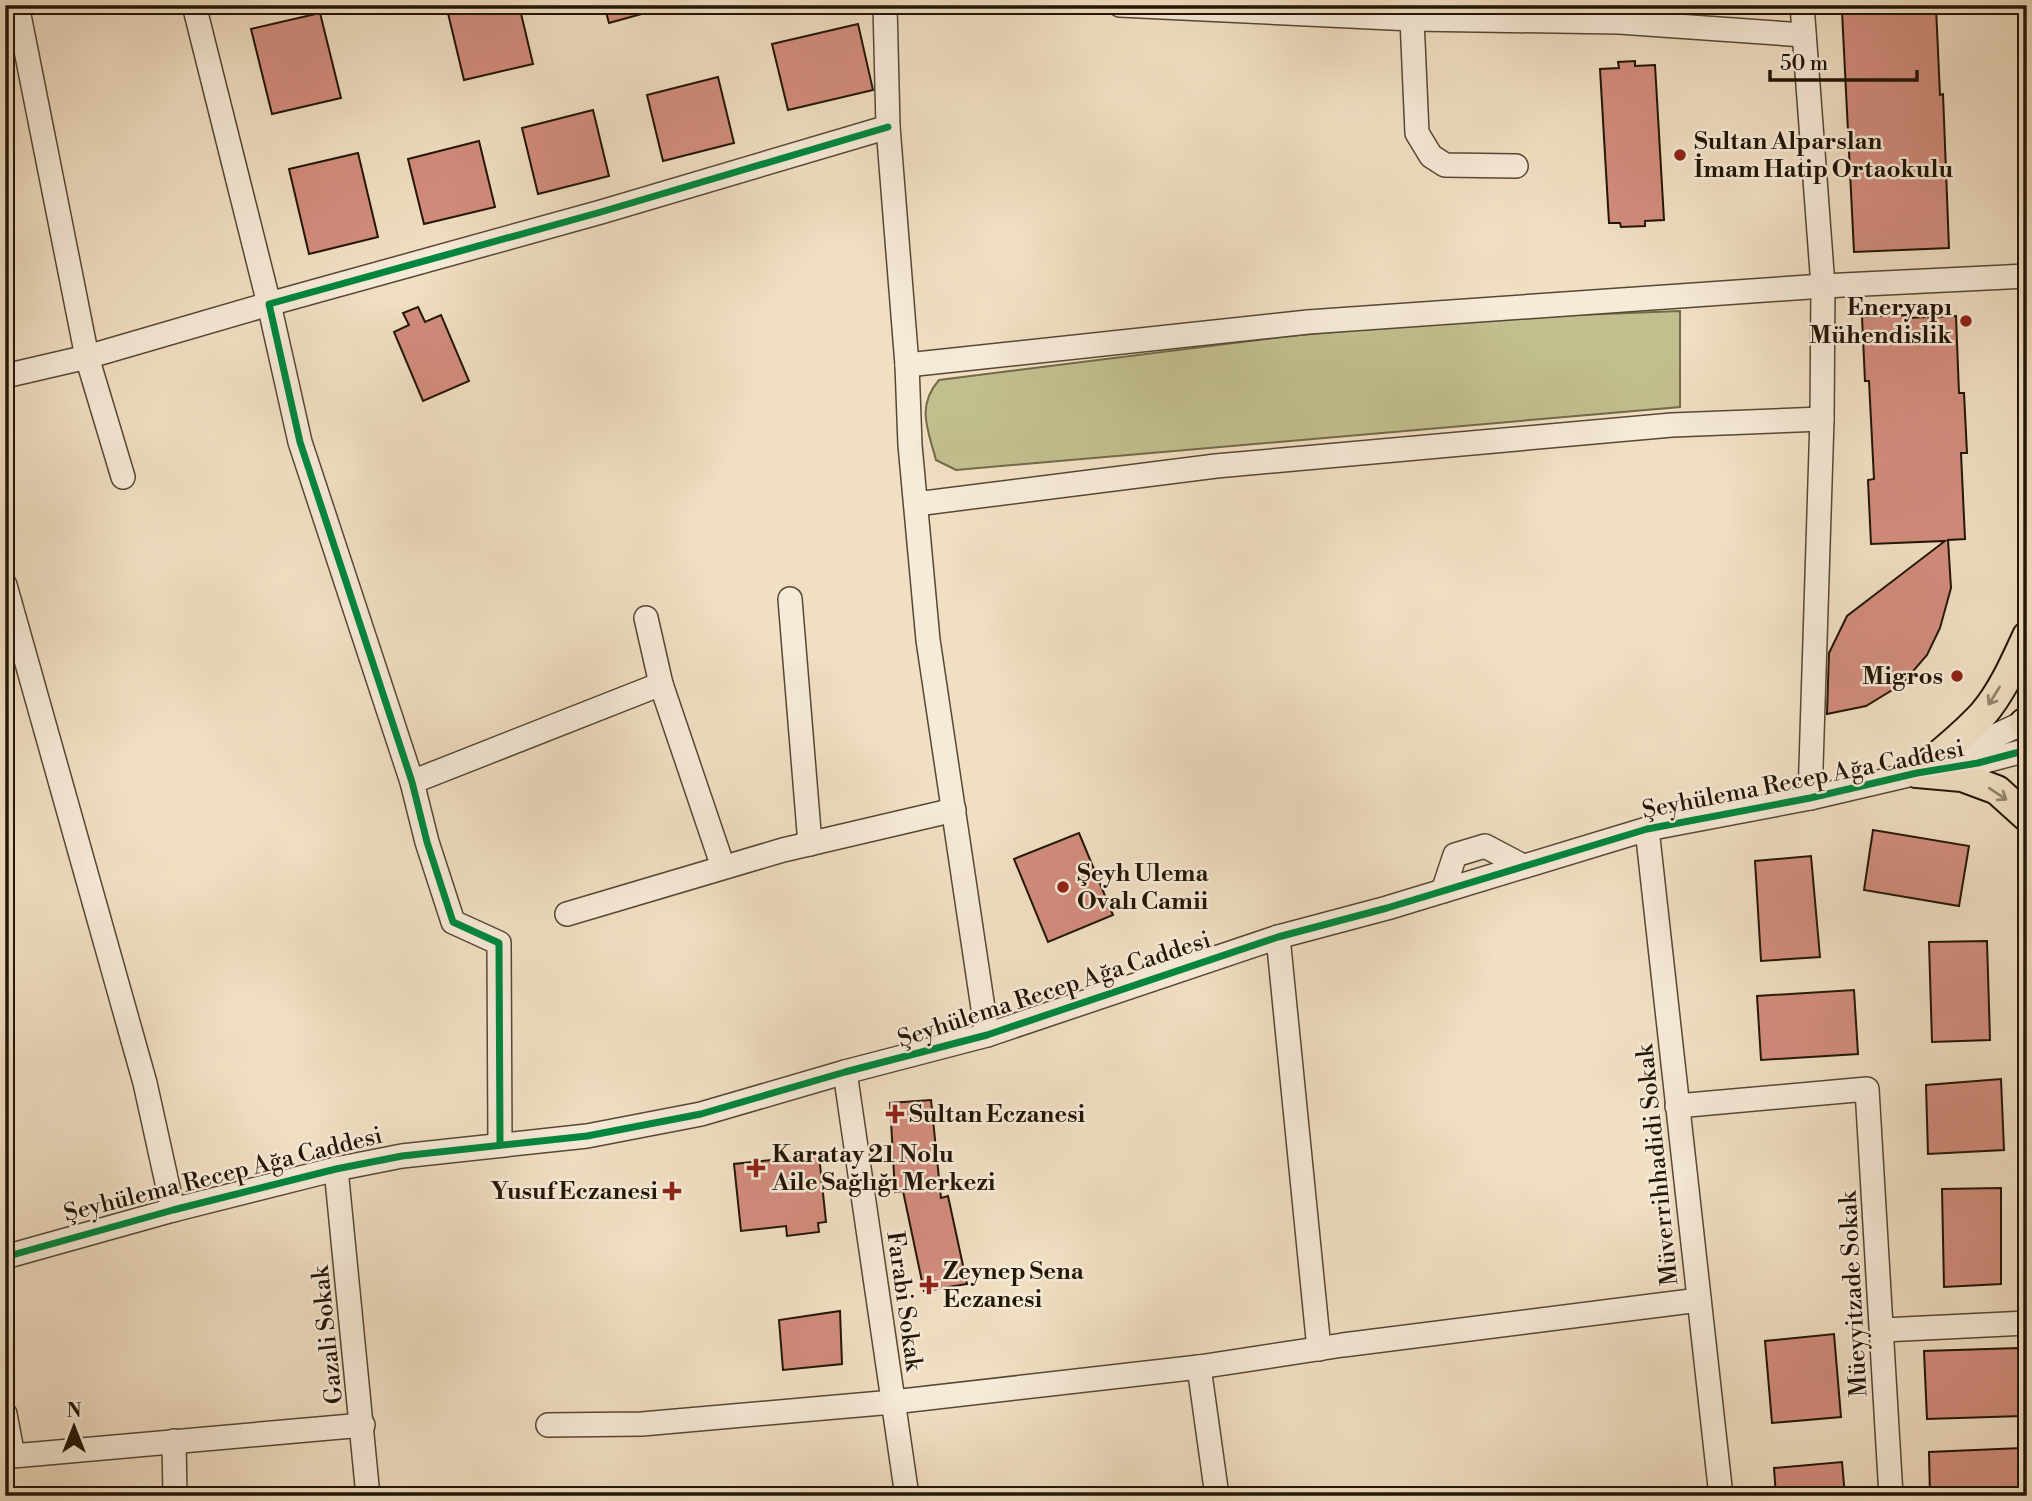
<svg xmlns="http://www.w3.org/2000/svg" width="2032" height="1501" viewBox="0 0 2032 1501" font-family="'Libre Bodoni',serif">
<rect width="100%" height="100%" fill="#f1dfc3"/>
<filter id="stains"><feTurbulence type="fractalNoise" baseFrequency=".00286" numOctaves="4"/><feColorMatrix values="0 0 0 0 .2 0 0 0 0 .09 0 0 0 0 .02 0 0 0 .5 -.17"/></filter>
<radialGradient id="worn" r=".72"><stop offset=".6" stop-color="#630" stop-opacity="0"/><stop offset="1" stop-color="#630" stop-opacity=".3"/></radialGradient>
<path fill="#c2bf8e" stroke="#726a4a" stroke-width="2" d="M 1680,311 L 1680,407 L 956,470 L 936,460 C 928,430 916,406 939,380 L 1290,336 L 1472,319 Z"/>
<g fill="#d38d7e" stroke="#221605" stroke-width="2">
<polygon points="446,5 519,5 533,64 464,80"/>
<polygon points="604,5 655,5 656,10 609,23"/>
<polygon points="1936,7 1940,95 1943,94 1949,248 1854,252 1842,11"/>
<polygon points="320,13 341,98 272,114 251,29"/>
<polygon points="858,24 873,90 788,110 772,44"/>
<polygon points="1635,61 1635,66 1655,65 1664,220 1645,221 1645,226 1621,227 1620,223 1609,223 1600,69 1619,68 1618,62"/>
<polygon points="718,77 734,143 663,161 647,95"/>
<polygon points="593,110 609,176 538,194 522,128"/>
<polygon points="479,141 495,207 424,224 408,159"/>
<polygon points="358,153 378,237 309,254 289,169"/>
<polygon points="418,307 425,322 441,315 469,381 423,401 394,332 409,325 403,313"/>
<polygon points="1906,315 1906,318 1956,316 1959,393 1964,393 1967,453 1961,453 1965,539 1948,540 1951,588 1940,628 1927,655 1902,684 1866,706 1827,714 1829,653 1847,616 1945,541 1871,544 1868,480 1874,479 1869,381 1865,381 1862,317"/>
<polygon points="1873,830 1969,846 1959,906 1864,890"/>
<polygon points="1079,833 1113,915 1048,942 1014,859"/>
<polygon points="1811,856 1820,957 1761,961 1755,861"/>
<polygon points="1987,941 1990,1040 1932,1042 1929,942"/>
<polygon points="1854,990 1858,1054 1761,1060 1757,996"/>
<polygon points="2001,1079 2004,1150 1928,1154 1926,1085"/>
<polygon points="931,1100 941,1198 948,1196 967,1284 924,1291 903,1191 895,1192 890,1103"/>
<polygon points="819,1155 826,1222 818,1223 819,1232 787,1236 786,1226 741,1231 734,1164"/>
<polygon points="2001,1188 2001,1284 1944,1287 1942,1189"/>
<polygon points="840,1311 842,1364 783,1370 779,1320"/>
<polygon points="1834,1334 1841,1417 1772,1423 1765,1341"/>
<polygon points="2019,1348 2022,1416 1927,1419 1924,1351"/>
<polygon points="2021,1448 2021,1496 1930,1496 1929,1452"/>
<polygon points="1842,1462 1845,1496 1776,1496 1774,1468"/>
</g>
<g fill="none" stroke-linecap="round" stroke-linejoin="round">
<defs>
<g id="minor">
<polyline points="17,5 87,357 123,477"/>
<polyline points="885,5 888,127 907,365 910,445 928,640 987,1035"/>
<polyline points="1120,5 1412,19 1619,22 1804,35"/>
<polyline points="1802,5 1823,286 1822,419 1810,798"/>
<polyline points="1412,19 1417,133 1431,156 1445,165 1516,166"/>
<polyline points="907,365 1308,322 1823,286 2027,276"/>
<polyline points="5,376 87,357 269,304 194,5"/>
<polyline points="916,504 1216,466 1672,425 1822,419"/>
<polyline points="5,585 145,1083 173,1210"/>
<polyline points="790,599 810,844"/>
<polyline points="646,618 661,684 723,867"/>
<polyline points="1942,761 2027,721"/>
<polyline points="412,782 661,684"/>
<polyline points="1647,829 1721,1496"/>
<polyline points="1443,891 1455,855 1485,846 1523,866"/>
<polyline points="567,914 783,850 954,810"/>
<polyline points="1278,937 1319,1349"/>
<polyline points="845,1072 907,1496"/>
<polyline points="1677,1106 1867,1089 1891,1496"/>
<polyline points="500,1145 499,943 453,922 427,842 412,782 300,442 269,304 601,212 888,127"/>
<polyline points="336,1169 368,1496"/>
<polyline points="5,1257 173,1210 336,1169 402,1156 587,1136 701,1114 845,1072 987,1035 1278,937 1387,908 1647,829 1810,798 1917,773 1978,763 2027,750"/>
<polyline points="1883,1330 2027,1323"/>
<polyline points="1199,1367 1217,1496"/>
<polyline points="5,1414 13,1456 363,1425"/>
<polyline points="548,1425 642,1424 893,1402 1199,1367 1343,1345 1699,1300"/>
<polyline points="174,1441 175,1496"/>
</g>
<g id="major">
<polyline points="2024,723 2027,723"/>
<path d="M 1917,773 C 1940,754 1963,736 1983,714 C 2002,692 2015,662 2027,636"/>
<polyline points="1917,773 1962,777 1997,790 2027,817"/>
</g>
</defs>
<use href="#minor" stroke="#564834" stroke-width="26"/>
<use href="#major" stroke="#221605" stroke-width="32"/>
<use href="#minor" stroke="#f6ead8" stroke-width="23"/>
<use href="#major" stroke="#f1dfc3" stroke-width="28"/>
<defs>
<g id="cycleway">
<polyline points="500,1145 499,943 453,922 427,842 412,782 300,442 269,304 601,212 888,127"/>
<polyline points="5,1257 173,1210 336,1169 402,1156 587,1136 701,1114 845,1072 987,1035 1278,937 1387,908 1647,829 1810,798 1917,773 1978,763 2027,750"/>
</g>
</defs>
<use href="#cycleway" stroke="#f6ead8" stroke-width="11"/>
<use href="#cycleway" stroke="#00873e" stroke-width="7"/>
</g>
<defs><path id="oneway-shaft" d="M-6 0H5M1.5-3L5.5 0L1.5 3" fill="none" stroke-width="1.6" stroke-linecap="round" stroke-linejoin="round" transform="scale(1.75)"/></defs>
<g stroke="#94856e">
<use href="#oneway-shaft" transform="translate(1994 696) rotate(122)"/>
<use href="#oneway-shaft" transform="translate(1998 794) rotate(34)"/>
</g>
<g fill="#8f2418" stroke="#f6ead8" stroke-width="2.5">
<circle cx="1680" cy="155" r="7"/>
<circle cx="1966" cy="321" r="7"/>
<circle cx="1957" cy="676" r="7"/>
<circle cx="1063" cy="887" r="7"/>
<path d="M891.5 1103.5h7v7h7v7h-7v7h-7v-7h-7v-7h7z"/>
<path d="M752.5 1157.5h7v7h7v7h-7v7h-7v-7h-7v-7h7z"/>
<path d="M668.5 1180.5h7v7h7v7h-7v7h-7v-7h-7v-7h7z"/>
<path d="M925.5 1274.5h7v7h7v7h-7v7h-7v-7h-7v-7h7z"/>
</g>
<g text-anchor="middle" stroke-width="5" stroke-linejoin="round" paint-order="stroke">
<g font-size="24" font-weight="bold" fill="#221605" stroke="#f6ead8" text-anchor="start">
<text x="1694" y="149">Sultan Alparslan<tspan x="1694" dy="28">İmam Hatip Ortaokulu</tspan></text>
<text x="1952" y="315" text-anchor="end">Eneryapı<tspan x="1952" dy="28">Mühendislik</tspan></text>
<text x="1943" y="684" text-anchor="end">Migros</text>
<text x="1077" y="881">Şeyh Ulema<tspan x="1077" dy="28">Ovalı Camii</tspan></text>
<text x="909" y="1122">Sultan Eczanesi</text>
<text x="772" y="1162">Karatay 21 Nolu<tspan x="772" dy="28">Aile Sağlığı Merkezi</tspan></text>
<text x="658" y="1199" text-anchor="end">Yusuf Eczanesi</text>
<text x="943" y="1279">Zeynep Sena<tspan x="943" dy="28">Eczanesi</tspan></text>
</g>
<g font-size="24" fill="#221605" stroke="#f6ead8">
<text transform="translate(1803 779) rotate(-11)" y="8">Şeyhülema Recep Ağa Caddesi</text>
<text transform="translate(1054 989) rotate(-18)" y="8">Şeyhülema Recep Ağa Caddesi</text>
<text transform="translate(1657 1165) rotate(-96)" y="8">Müverrihhadidi Sokak</text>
<text transform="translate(223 1174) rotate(-14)" y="8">Şeyhülema Recep Ağa Caddesi</text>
<text transform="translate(1853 1294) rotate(-93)" y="8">Müeyyitzade Sokak</text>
<text transform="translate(905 1301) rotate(82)" y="8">Farabi Sokak</text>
<text transform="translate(327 1335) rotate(-96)" y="8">Gazali Sokak</text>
</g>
</g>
<rect width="2032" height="1501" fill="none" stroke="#f1dfc3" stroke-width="28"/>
<rect x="7" y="7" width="2018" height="1487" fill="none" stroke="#221605" stroke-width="3.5"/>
<rect x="14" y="14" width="2004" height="1473" fill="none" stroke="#221605" stroke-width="2"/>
<g transform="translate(74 1427)" stroke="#f6ead8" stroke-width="5" paint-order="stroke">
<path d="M0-5L12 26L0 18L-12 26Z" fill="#221605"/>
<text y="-10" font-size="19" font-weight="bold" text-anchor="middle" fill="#221605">N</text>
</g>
<path d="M1770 70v10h147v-10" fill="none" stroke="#221605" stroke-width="3.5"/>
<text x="1780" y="70" font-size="21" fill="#221605" stroke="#f6ead8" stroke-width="5" paint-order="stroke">50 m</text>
<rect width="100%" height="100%" filter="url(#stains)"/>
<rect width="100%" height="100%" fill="url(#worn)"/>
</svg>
